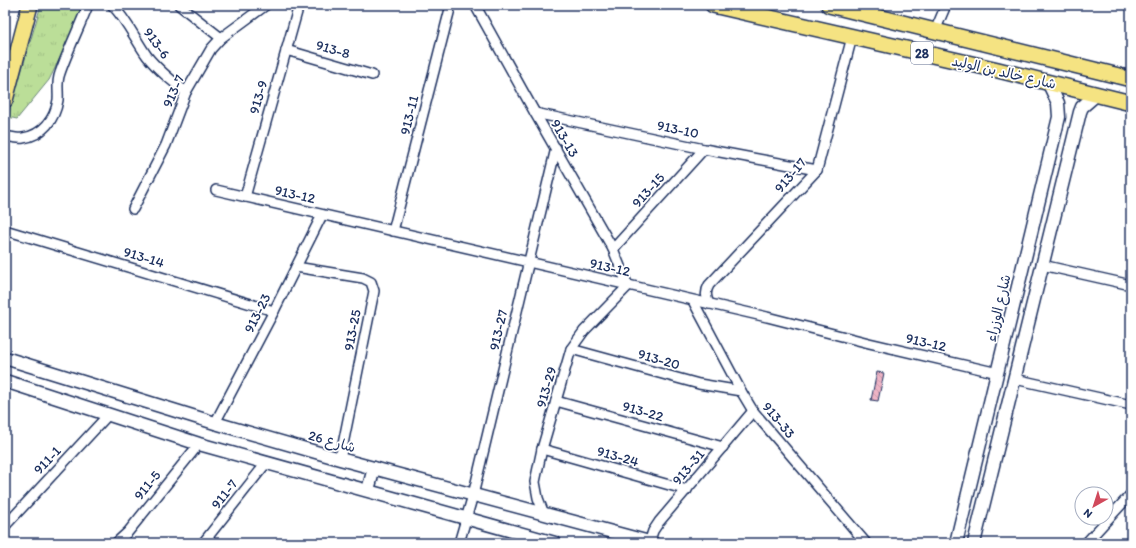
<svg xmlns="http://www.w3.org/2000/svg" width="1136" height="548" viewBox="0 0 1136 548" font-family="Itim,'Playpen Sans Arabic',sans-serif">
<defs>
<pattern id="grass-tufts" width="24" height="20" patternUnits="userSpaceOnUse"><rect width="24" height="20" fill="#bbde98"/><path d="M3 7l-1-3M5 7V3M7 7l1-3M15 17l-1-3M17 17v-4M19 17l1-3" fill="none" stroke="#a0bf85"/></pattern>
<pattern id="building-back-hatch" width="6" height="6" patternUnits="userSpaceOnUse"><rect width="6" height="6" fill="#eeb4c5"/><path d="M-1 5l2 2M0 0l6 6M5-1l2 2" fill="none" stroke="#cc9bac"/></pattern>
</defs>
<rect width="100%" height="100%" fill="#fff"/>
<filter id="ink" filterUnits="userSpaceOnUse"><feTurbulence type="fractalNoise" baseFrequency=".025" numOctaves="2"/><feDisplacementMap in="SourceGraphic" scale="8" xChannelSelector="R" yChannelSelector="G"/><feConvolveMatrix kernelMatrix="1 2 1 2 8 2 1 2 1" color-interpolation-filters="sRGB"/></filter>
<g filter="url(#ink)">
<polygon fill="url(#grass-tufts)" stroke="#6b867b" points="41,5 84,5 78,22 49,80 17,119 8,117"/>
<polygon fill="url(#building-back-hatch)" stroke="#1b2f5e" points="877,372 884,373 878,401 871,400"/>
<g fill="none" stroke-linecap="round" stroke-linejoin="round">
<defs>
<g id="minor">
<path d="M 112,5 C 127,20 135,39 147,56 C 158,70 172,81 186,92"/>
<polyline points="179,5 221,38"/>
<polyline points="475,5 535,113 613,249 628,286 584,331 571,349 542,449 535,482 538,498 544,514"/>
<polyline points="935,31 946,5"/>
<polyline points="286,50 372,75"/>
<polyline points="535,113 704,149 817,170"/>
<path d="M 5,136 C 11,137 18,139 23,138 C 43,135 55,119 58,100 C 59,91 56,83 60,73 C 68,50 79,28 88,5"/>
<polyline points="216,190 767,317 869,343 998,373"/>
<polyline points="245,197 299,5"/>
<polyline points="133,209 166,145 186,92 211,49 221,38 266,5"/>
<polyline points="5,230 274,311"/>
<polyline points="393,231 451,5"/>
<polyline points="613,249 704,149"/>
<polyline points="1042,265 1131,285"/>
<polyline points="296,267 363,278 371,282 374,291 340,459"/>
<polyline points="693,301 741,391 753,411 866,543"/>
<path d="M 709,304 C 706,297 705,292 709,285 L 817,170 L 852,37"/>
<polyline points="571,349 699,384 741,391"/>
<polyline points="1015,379 1131,405"/>
<polyline points="556,401 723,447"/>
<polyline points="215,423 274,311 322,215"/>
<polyline points="542,449 687,490"/>
<polyline points="5,526 109,414"/>
<polyline points="116,543 128,532 199,444"/>
<polyline points="203,543 267,462"/>
<polyline points="459,543 473,495 556,148"/>
<polyline points="649,543 653,531 659,522 753,411"/>
<polyline points="1086,543 1131,494"/>
</g>
<g id="tertiary">
<polyline points="5,358 215,423 340,459 653,543"/>
<polyline points="5,381 199,444 555,543"/>
<polyline points="368,490 374,468"/>
<polyline points="956,543 1059,117 1058,103 1048,82"/>
<polyline points="974,543 1080,112 1082,107 1097,94"/>
</g>
<g id="primary">
<polyline points="713,5 998,70 1131,103"/>
<polyline points="829,5 1131,79"/>
<polyline points="5,100 30,5"/>
</g>
</defs>
<use href="#minor" stroke="#1b2f5e" stroke-width="12"/>
<use href="#tertiary" stroke="#1b2f5e" stroke-width="15"/>
<use href="#primary" stroke="#1b2f5e" stroke-width="18"/>
<use href="#minor" stroke="#fff" stroke-width="9"/>
<use href="#tertiary" stroke="#fff" stroke-width="12"/>
<use href="#primary" stroke="#f5e382" stroke-width="15"/>
</g>
</g>
<g text-anchor="middle" stroke-width="3.5" stroke-linejoin="round" paint-order="stroke">
<rect fill="#fff" stroke="#5f6d8e" stroke-width="1" x="911" y="42" width="22" height="22" rx="3"/>
<g font-size="13" font-weight="bold" fill="#1b2f5e">
<text x="922" y="58">28</text>
</g>
<g font-size="14" fill="#1b2f5e" stroke="#fff">
<text transform="translate(157 43) rotate(54)" y="5">913-6</text>
<text transform="translate(333 49) rotate(16)" y="5">913-8</text>
<text transform="translate(1004 72) rotate(13)" y="5">شارع خالد بن الوليد</text>
<text transform="translate(173 91) rotate(-66)" y="5">913-7</text>
<text transform="translate(258 97) rotate(-74)" y="5">913-9</text>
<text transform="translate(409 115) rotate(-76)" y="5">913-11</text>
<text transform="translate(678 129) rotate(12)" y="5">913-10</text>
<text transform="translate(565 138) rotate(60)" y="5">913-13</text>
<text transform="translate(790 175) rotate(-50)" y="5">913-17</text>
<text transform="translate(648 190) rotate(-48)" y="5">913-15</text>
<text transform="translate(295 194) rotate(13)" y="5">913-12</text>
<text transform="translate(144 257) rotate(17)" y="5">913-14</text>
<text transform="translate(610 267) rotate(13)" y="5">913-12</text>
<text transform="translate(998 308) rotate(-77)" y="5">شارع الوزراء</text>
<text transform="translate(257 313) rotate(-63)" y="5">913-23</text>
<text transform="translate(352 330) rotate(-79)" y="5">913-25</text>
<text transform="translate(498 330) rotate(-77)" y="5">913-27</text>
<text transform="translate(926 342) rotate(13)" y="5">913-12</text>
<text transform="translate(659 359) rotate(16)" y="5">913-20</text>
<text transform="translate(546 387) rotate(-74)" y="5">913-29</text>
<text transform="translate(643 411) rotate(16)" y="5">913-22</text>
<text transform="translate(779 420) rotate(50)" y="5">913-33</text>
<text transform="translate(332 441) rotate(16)" y="5">شارع 26</text>
<text transform="translate(618 456) rotate(16)" y="5">913-24</text>
<text transform="translate(47 460) rotate(-47)" y="5">911-1</text>
<text transform="translate(688 467) rotate(-50)" y="5">913-31</text>
<text transform="translate(147 485) rotate(-51)" y="5">911-5</text>
<text transform="translate(224 494) rotate(-52)" y="5">911-7</text>
</g>
</g>
<rect width="1136" height="548" fill="none" stroke="#fff" stroke-width="20"/>
<rect x="10" y="10" width="1116" height="528" fill="none" stroke="#1b2f5e" stroke-width="1.5" filter="url(#ink)"/>
<g transform="translate(1094 506) rotate(219)"><circle r="19" fill="#ffffff" stroke="#a4acbf"/>
<path d="M0-3L7 15L0 10L-7 15Z" fill="#d1495b"/>
<text y="-6" font-size="11" font-weight="bold" text-anchor="middle" fill="#1b2f5e">N</text>
</g>
</svg>
